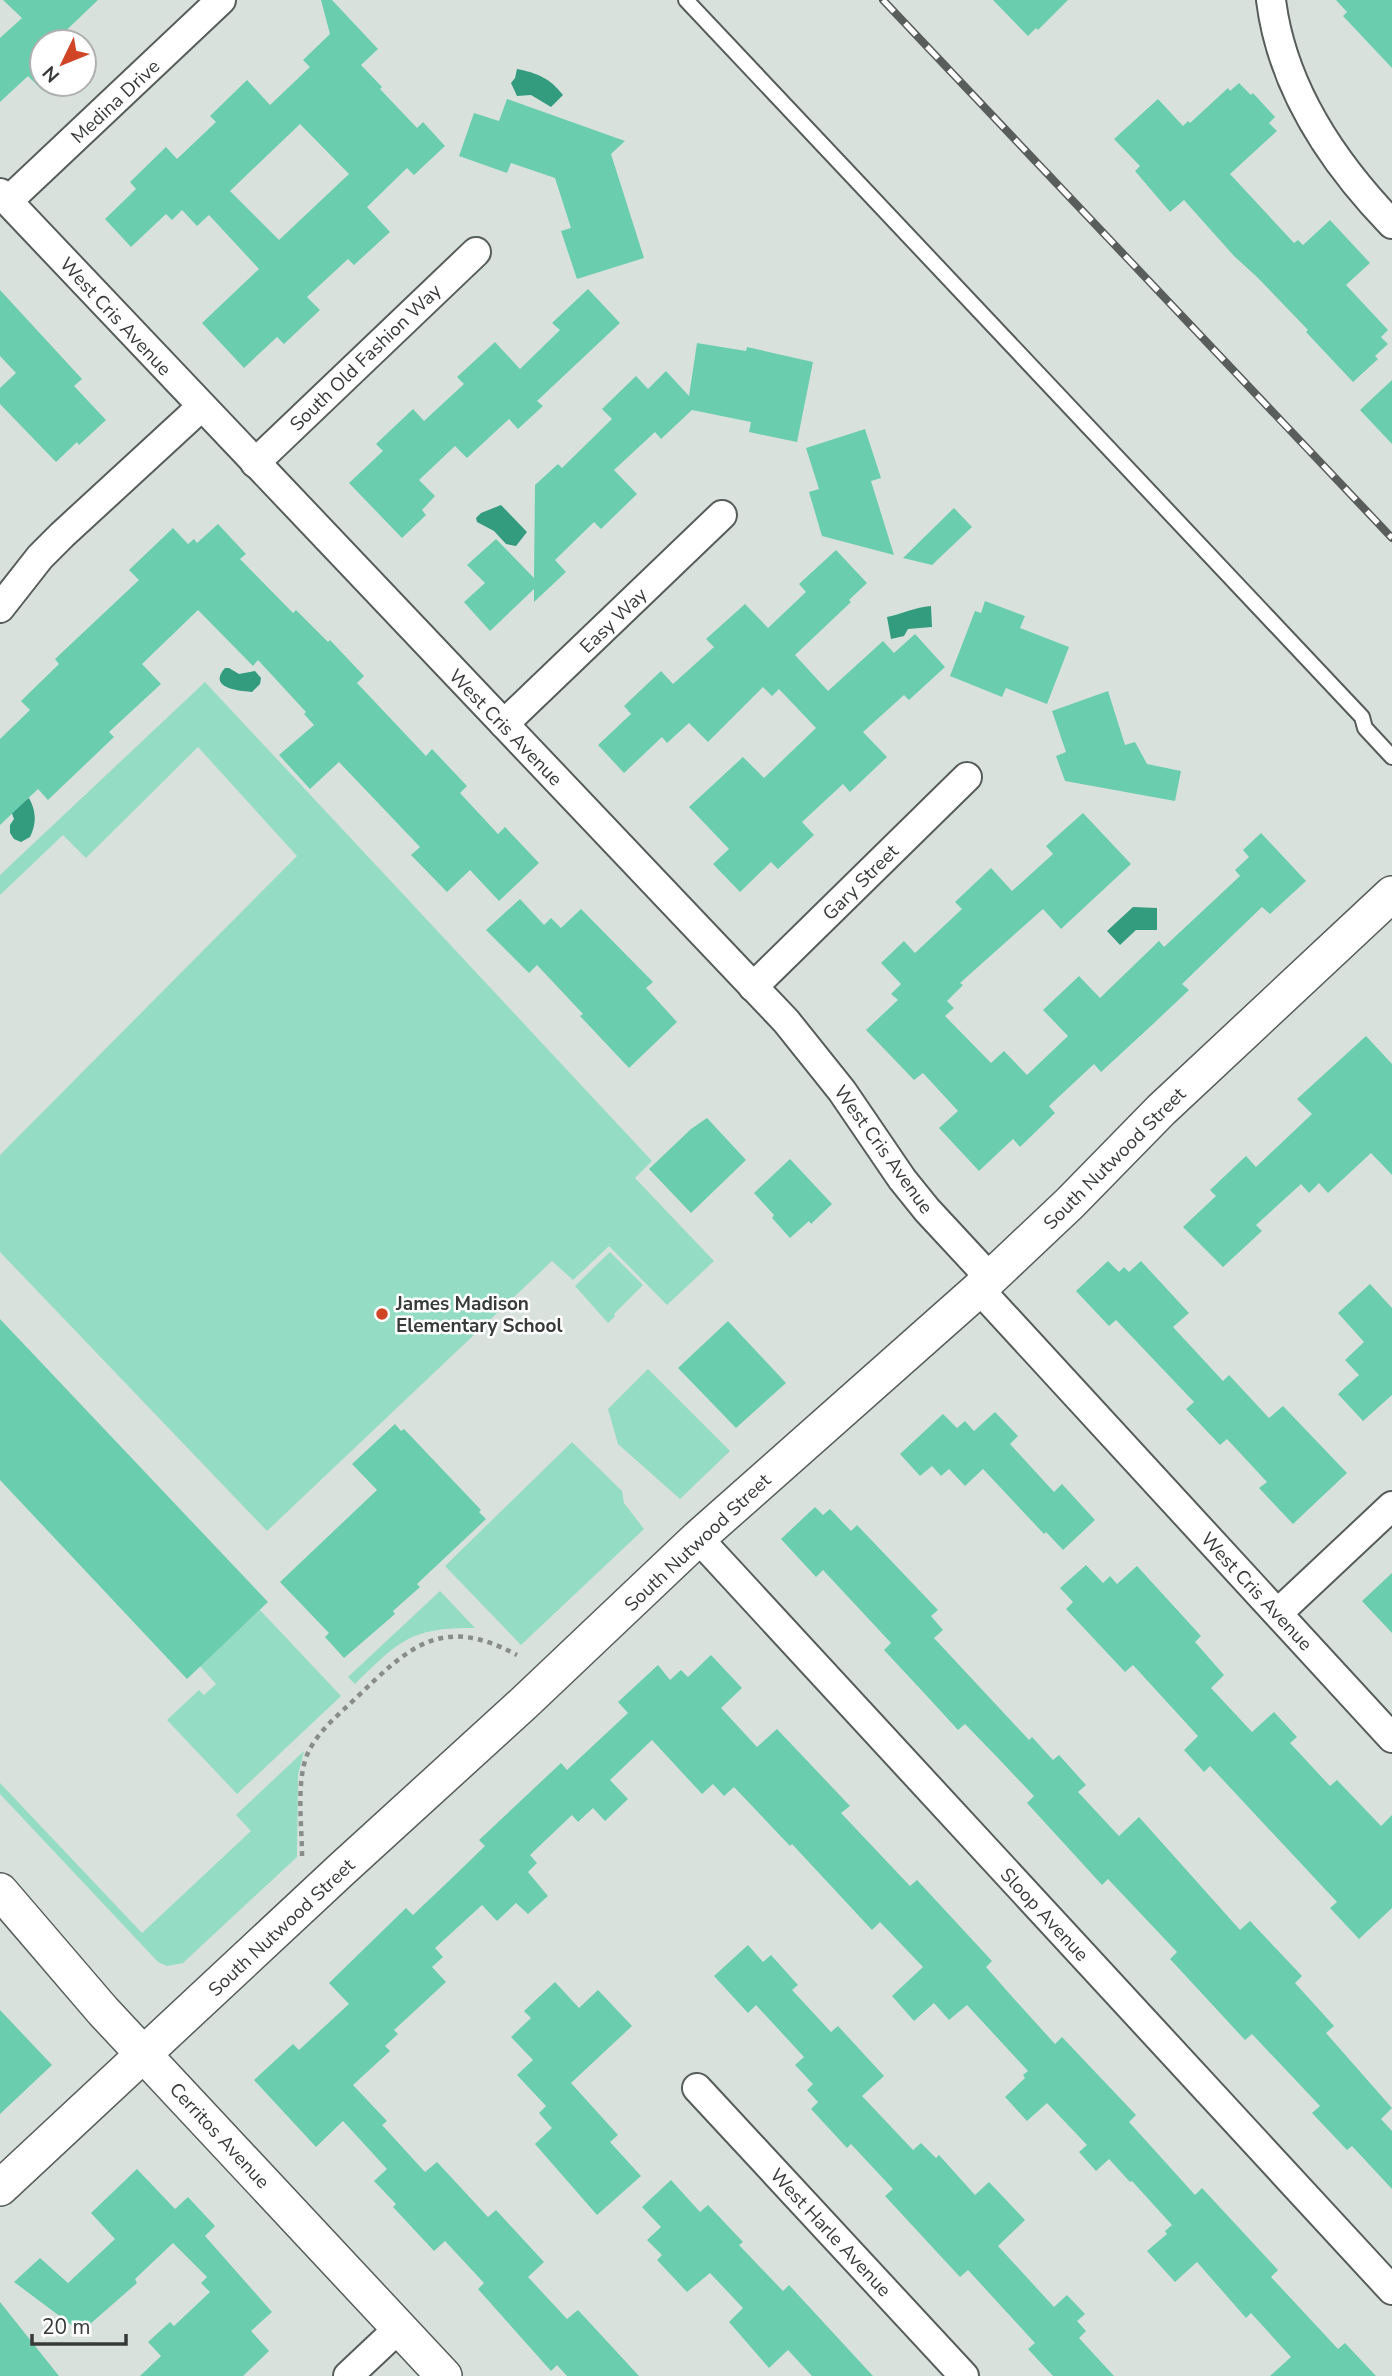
<svg xmlns="http://www.w3.org/2000/svg" width="1392" height="2376" viewBox="0 0 1392 2376" font-family="'Nunito Sans',sans-serif">
<rect width="100%" height="100%" fill="#d9e1dd"/>
<g fill="#94dcc3">
<polygon points="205,682 652,1161 635,1178 714,1261 667,1305 609,1246 573,1280 552,1261 267,1531 0,1252 0,1155 297,856 198,747 86,858 63,835 0,895 0,875"/>
<polygon points="610,1252 643,1285 614,1314 615,1316 608,1323 575,1286"/>
<polygon points="648,1369 730,1451 680,1499 618,1444 608,1409"/>
<polygon points="572,1442 622,1491 624,1503 644,1529 521,1645 445,1566"/>
<path d="M 440,1591 L 475,1628 C 411,1627 399,1641 355,1684 L 348,1677 Z"/>
<polygon points="260,1610 341,1696 237,1794 167,1720 199,1690 204,1695 216,1684 200,1666"/>
<polygon points="304,1751 298,1775 297,1857 183,1963 167,1966 158,1962 0,1794 0,1783 142,1933 251,1831 236,1815"/>
</g>
<g fill="#339c7e">
<path d="M 517,69 C 537,73 550,78 563,95 L 551,107 L 531,95 L 517,96 L 511,83 L 515,78 Z"/>
<polygon points="501,505 527,532 516,546 506,544 494,531 477,522 476,518 481,513"/>
<path d="M 931,606 L 932,627 L 908,629 L 904,636 L 891,639 L 887,617 C 902,614 915,607 931,606 Z"/>
<path d="M 225,668 L 229,668 L 239,674 L 255,671 L 261,678 L 260,684 L 252,692 C 239,691 207,688 225,668 Z"/>
<path d="M 29,798 C 36,811 37,823 30,837 L 21,842 L 14,839 L 10,833 L 10,825 L 14,819 L 11,811 Z"/>
<polygon points="1133,907 1157,908 1157,930 1136,930 1120,945 1107,931"/>
</g>
<g fill="#6aceae" fill-rule="evenodd">
<polygon points="3,0 98,0 54,42 42,42 42,90 28,76 0,102 0,38 22,18"/>
<path d="M 321,0 L 332,0 L 378,49 L 361,65 L 382,87 L 380,89 L 417,128 L 423,122 L 445,146 L 414,175 L 407,168 L 367,207 L 390,232 L 354,265 L 348,259 L 307,297 L 320,310 L 284,344 L 277,337 L 244,368 L 202,323 L 259,269 L 209,215 L 197,226 L 182,210 L 172,220 L 166,214 L 131,247 L 105,219 L 136,189 L 130,182 L 166,147 L 177,159 L 216,122 L 210,116 L 247,80 L 270,105 L 310,67 L 303,60 L 330,34 ZM 300,124 L 349,174 L 279,240 L 230,191 Z"/>
<polygon points="993,0 1068,0 1038,30 1036,28 1028,36"/>
<polygon points="1336,0 1392,0 1392,68 1343,16 1347,12"/>
<polygon points="1239,83 1251,95 1253,93 1275,117 1269,123 1277,131 1230,174 1294,243 1298,240 1303,245 1330,220 1370,263 1346,285 1388,330 1381,337 1388,344 1375,356 1378,359 1353,382 1306,332 1308,330 1257,277 1234,256 1184,200 1170,212 1135,171 1140,166 1114,139 1158,99 1183,126 1188,121 1190,123 1228,88 1230,91"/>
<polygon points="507,99 625,141 611,154 644,258 577,279 561,231 571,228 555,178 511,163 507,173 459,156 474,113 499,121"/>
<polygon points="588,289 620,323 537,401 543,406 518,429 509,419 467,458 455,446 419,480 435,496 422,510 426,515 402,538 349,483 383,451 376,444 413,409 424,421 464,384 457,377 495,342 520,369 560,330 552,323"/>
<polygon points="0,290 82,379 74,386 106,420 79,445 77,442 56,462 0,404 0,388 16,373 0,356"/>
<polygon points="697,343 746,351 747,347 813,362 797,442 749,432 751,422 692,410 661,439 655,432 614,470 637,494 601,529 594,522 555,560 566,572 534,602 534,589 490,631 464,602 485,583 467,565 496,539 534,578 535,485 558,464 562,468 612,419 602,409 636,376 648,389 666,371 689,396"/>
<polygon points="1392,380 1392,444 1360,410"/>
<polygon points="865,429 881,478 871,481 894,555 822,536 809,492 819,489 806,448"/>
<polygon points="954,508 972,527 932,565 903,558"/>
<polygon points="218,524 246,554 240,559 293,613 296,610 328,642 330,640 364,676 357,683 426,756 432,749 467,786 460,793 498,834 505,827 539,863 499,901 470,870 447,892 411,855 420,847 339,762 310,789 279,755 314,725 304,714 306,712 258,660 253,666 198,610 142,664 161,684 109,732 114,737 48,800 38,789 0,825 0,739 30,710 21,701 59,664 55,659 139,580 129,570 173,528 188,544 194,539 197,543"/>
<polygon points="836,550 867,583 849,600 851,602 795,655 828,691 883,641 894,653 915,634 945,667 909,700 904,695 863,732 887,757 850,792 843,784 802,822 814,835 778,869 771,862 740,892 713,864 729,849 689,807 743,757 764,778 816,728 779,689 772,696 763,687 708,742 689,723 667,743 662,737 624,773 598,745 631,714 624,706 661,671 673,684 714,647 706,639 745,604 768,628 806,592 799,584"/>
<polygon points="985,601 1025,616 1020,628 1069,647 1047,704 1006,688 1002,697 950,676 975,611 981,613"/>
<polygon points="1108,691 1125,745 1135,742 1147,764 1181,771 1175,801 1065,781 1056,756 1066,752 1052,711"/>
<polygon points="1083,813 1131,864 1061,929 1043,909 960,983 963,985 947,1001 954,1008 945,1016 991,1063 1004,1051 1027,1075 1068,1036 1043,1010 1079,976 1100,998 1159,941 1164,947 1240,876 1235,870 1249,857 1243,850 1261,833 1306,881 1270,914 1262,907 1182,984 1189,990 1152,1025 1101,1072 1094,1064 1049,1106 1055,1113 1020,1147 1013,1139 979,1171 939,1128 958,1111 923,1073 914,1080 866,1030 898,1000 891,994 901,984 881,963 904,941 915,953 962,909 955,902 991,868 1012,891 1053,854 1046,846"/>
<polygon points="520,899 544,925 551,918 561,928 581,909 653,982 646,988 677,1022 629,1068 580,1016 583,1014 537,965 529,973 486,930"/>
<polygon points="1366,1036 1392,1064 1392,1175 1371,1153 1328,1193 1319,1183 1309,1193 1301,1184 1256,1225 1262,1231 1223,1267 1183,1227 1216,1196 1210,1190 1246,1156 1256,1167 1312,1114 1297,1099"/>
<polygon points="707,1118 746,1160 691,1213 649,1169 691,1129"/>
<polygon points="790,1159 832,1204 811,1224 809,1221 790,1238 772,1218 774,1215 754,1193"/>
<polygon points="1108,1261 1119,1272 1124,1267 1129,1272 1141,1261 1189,1313 1173,1327 1223,1381 1229,1375 1269,1418 1283,1406 1347,1473 1293,1524 1259,1488 1267,1482 1227,1439 1220,1445 1186,1409 1194,1402 1116,1320 1109,1326 1076,1291"/>
<polygon points="1370,1284 1392,1308 1392,1395 1363,1421 1338,1394 1359,1375 1345,1360 1364,1342 1338,1313"/>
<polygon points="0,1319 268,1602 187,1679 0,1480"/>
<polygon points="728,1321 786,1383 736,1428 678,1368"/>
<polygon points="995,1412 1018,1436 1010,1444 1054,1492 1062,1484 1095,1520 1063,1550 1046,1532 1044,1534 983,1469 965,1486 949,1469 941,1476 932,1466 920,1476 900,1454 943,1414 957,1428 965,1421 974,1431"/>
<polygon points="395,1424 401,1431 404,1429 481,1510 479,1512 486,1519 417,1584 420,1587 393,1611 395,1614 344,1658 325,1637 329,1633 280,1582 377,1490 352,1464"/>
<polygon points="815,1507 823,1515 830,1509 851,1531 857,1525 938,1610 931,1616 943,1630 934,1638 1029,1740 1032,1737 1053,1760 1059,1755 1086,1785 1078,1792 1119,1836 1139,1817 1240,1930 1250,1921 1302,1976 1295,1983 1334,2026 1326,2033 1392,2108 1381,2119 1392,2131 1392,2189 1352,2146 1347,2150 1312,2113 1320,2106 1252,2034 1245,2040 1170,1959 1177,1952 1108,1879 1102,1885 1027,1803 1034,1796 996,1756 965,1724 958,1730 925,1694 884,1650 891,1643 823,1570 816,1577 781,1539"/>
<polygon points="1086,1565 1103,1583 1110,1576 1117,1584 1137,1566 1201,1636 1195,1642 1224,1675 1211,1688 1252,1732 1274,1712 1297,1737 1290,1743 1330,1786 1337,1780 1381,1826 1392,1815 1392,1908 1359,1939 1330,1908 1337,1902 1210,1766 1204,1772 1184,1750 1198,1736 1133,1665 1125,1672 1066,1609 1073,1602 1060,1588"/>
<polygon points="1392,1573 1392,1633 1362,1601"/>
<polygon points="711,1655 742,1688 721,1708 757,1747 777,1729 850,1806 841,1813 910,1886 917,1880 992,1961 986,1967 1015,2000 1055,2044 1062,2037 1136,2115 1129,2122 1195,2195 1202,2188 1278,2270 1271,2277 1338,2349 1345,2343 1376,2376 1270,2376 1291,2357 1251,2313 1246,2318 1197,2262 1175,2282 1147,2251 1167,2234 1165,2231 1172,2225 1132,2181 1130,2182 1109,2159 1096,2171 1079,2152 1087,2145 1047,2103 1027,2121 1005,2097 1025,2078 1023,2075 1028,2071 967,2005 949,2020 934,2003 914,2021 892,1996 923,1967 880,1922 872,1930 792,1844 790,1846 734,1787 724,1796 713,1784 702,1794 652,1740 610,1780 628,1799 605,1821 593,1808 578,1822 572,1815 530,1855 537,1863 528,1872 548,1896 528,1914 516,1903 497,1921 482,1905 435,1948 443,1957 432,1967 446,1982 394,2030 398,2034 385,2046 390,2051 353,2085 387,2121 382,2125 425,2172 437,2162 488,2217 496,2210 544,2262 528,2277 567,2319 578,2310 639,2376 567,2376 557,2365 551,2371 478,2289 484,2283 445,2241 434,2251 393,2207 396,2204 374,2181 387,2169 343,2121 316,2147 254,2080 293,2044 299,2050 349,2004 329,1983 406,1908 413,1915 453,1877 485,1846 479,1840 561,1763 567,1770 628,1713 618,1702 658,1665 670,1680 681,1670 688,1677"/>
<polygon points="748,1945 763,1962 771,1955 798,1985 792,1990 831,2032 838,2026 884,2076 862,2096 913,2150 921,2143 936,2158 939,2155 975,2195 989,2182 1025,2220 998,2246 1054,2307 1067,2295 1085,2314 1077,2321 1086,2331 1079,2338 1114,2376 1053,2376 1028,2349 1035,2343 968,2270 960,2277 885,2196 893,2189 851,2144 847,2148 811,2109 818,2102 807,2090 813,2084 795,2065 804,2057 756,2005 748,2013 714,1976"/>
<polygon points="555,1982 579,2008 598,1990 632,2026 571,2083 618,2135 610,2142 641,2176 597,2215 535,2144 552,2128 539,2113 546,2106 517,2075 533,2060 511,2037 531,2018 524,2011"/>
<polygon points="0,2010 52,2065 0,2114"/>
<polygon points="137,2169 175,2209 188,2197 215,2226 205,2236 272,2312 251,2331 269,2351 243,2376 140,2376 161,2356 148,2342 170,2322 174,2326 210,2292 201,2283 207,2277 173,2243 135,2279 137,2283 81,2332 14,2282 40,2258 68,2283 115,2239 91,2213"/>
<polygon points="671,2180 700,2212 708,2205 743,2242 739,2245 783,2291 789,2285 873,2376 812,2376 788,2350 769,2368 729,2322 743,2308 710,2273 687,2292 657,2260 662,2255 647,2240 661,2227 642,2207"/>
<polygon points="0,2302 59,2376 0,2376"/>
</g>
<g fill="none" stroke-linecap="round" stroke-linejoin="round">
<defs>
<polyline id="service" points="686,0 1362,717 1365,728 1392,757"/>
<g id="minor">
<path d="M 1271,0 C 1282,88 1332,162 1392,224"/>
<polyline points="0,193 786,1021 842,1091 902,1179 927,1210 991,1279"/>
<polyline points="8,201 221,0"/>
<polyline points="255,463 476,252"/>
<polyline points="0,608 40,557 62,535 201,407"/>
<polyline points="504,724 722,515"/>
<polyline points="753,987 967,777"/>
<polyline points="979,1289 1392,1738"/>
<polyline points="698,1538 1392,2290"/>
<polyline points="1278,1613 1392,1506"/>
<polyline points="697,2088 964,2376"/>
<polyline points="348,2376 399,2328"/>
</g>
<g id="tertiary">
<polyline points="0,1891 103,2011 444,2376"/>
<polyline points="0,2188 342,1869 524,1703 698,1538 979,1289 1070,1203 1161,1110 1392,894"/>
</g>
</defs>
<use href="#service" stroke="#565d5a" stroke-width="18"/>
<use href="#minor" stroke="#565d5a" stroke-width="32"/>
<use href="#tertiary" stroke="#565d5a" stroke-width="38"/>
<path stroke="#888d8b" stroke-width="4.5" stroke-dasharray="5 5" stroke-linecap="butt" d="M 302,1856 C 302,1826 296,1783 307,1755 C 317,1732 337,1716 355,1699 C 409,1647 441,1614 517,1655"/>
<use href="#service" stroke="#fff" stroke-width="14"/>
<use href="#minor" stroke="#fff" stroke-width="28"/>
<use href="#tertiary" stroke="#fff" stroke-width="35"/>
<defs>
<polyline id="rail" points="883,0 1392,538"/>
</defs>
<use href="#rail" stroke="#595d5c" stroke-width="8"/>
<use href="#rail" stroke="#fff" stroke-width="5" stroke-dasharray="16" stroke-linecap="butt"/>
</g>
<circle fill="#cf4525" stroke="#fff" stroke-width="2.5" cx="382" cy="1314" r="7"/>
<g text-anchor="middle" stroke-width="5" stroke-linejoin="round" paint-order="stroke">
<g font-size="19" fill="#373a39" stroke="#fff">
<text transform="translate(115 101) rotate(-43)" y="7">Medina Drive</text>
<text transform="translate(116 316) rotate(47)" y="7">West Cris Avenue</text>
<text transform="translate(365 357) rotate(-44)" y="7">South Old Fashion Way</text>
<text transform="translate(613 620) rotate(-44)" y="7">Easy Way</text>
<text transform="translate(506 727) rotate(46)" y="7">West Cris Avenue</text>
<text transform="translate(860 882) rotate(-45)" y="7">Gary Street</text>
<text transform="translate(884 1149) rotate(54)" y="7">West Cris Avenue</text>
<text transform="translate(1114 1158) rotate(-45)" y="7">South Nutwood Street</text>
<text transform="translate(697 1542) rotate(-43)" y="7">South Nutwood Street</text>
<text transform="translate(1257 1591) rotate(47)" y="7">West Cris Avenue</text>
<text transform="translate(1045 1914) rotate(47)" y="7">Sloop Avenue</text>
<text transform="translate(281 1927) rotate(-43)" y="7">South Nutwood Street</text>
<text transform="translate(220 2135) rotate(47)" y="7">Cerritos Avenue</text>
<text transform="translate(831 2232) rotate(47)" y="7">West Harle Avenue</text>
</g>
<g font-size="19" font-weight="bold" fill="#373a39" stroke="#fff" text-anchor="start">
<text x="396" y="1310">James Madison<tspan x="396" dy="22">Elementary School</tspan></text>
</g>
</g>
<g transform="translate(63 63) rotate(227)"><circle r="33" fill="#ffffff" stroke="#afb0b0" stroke-width="2"/>
<path d="M0-5L12 26L0 18L-12 26Z" fill="#cf4525"/>
<text y="-10" font-size="19" font-weight="bold" text-anchor="middle" fill="#373a39">N</text>
</g>
<path d="M32 2334v10h94v-10" fill="none" stroke="#373a39" stroke-width="3.5"/>
<text x="42" y="2334" font-size="21" fill="#373a39" stroke="#ffffff" stroke-width="5" paint-order="stroke">20 m</text>
</svg>
